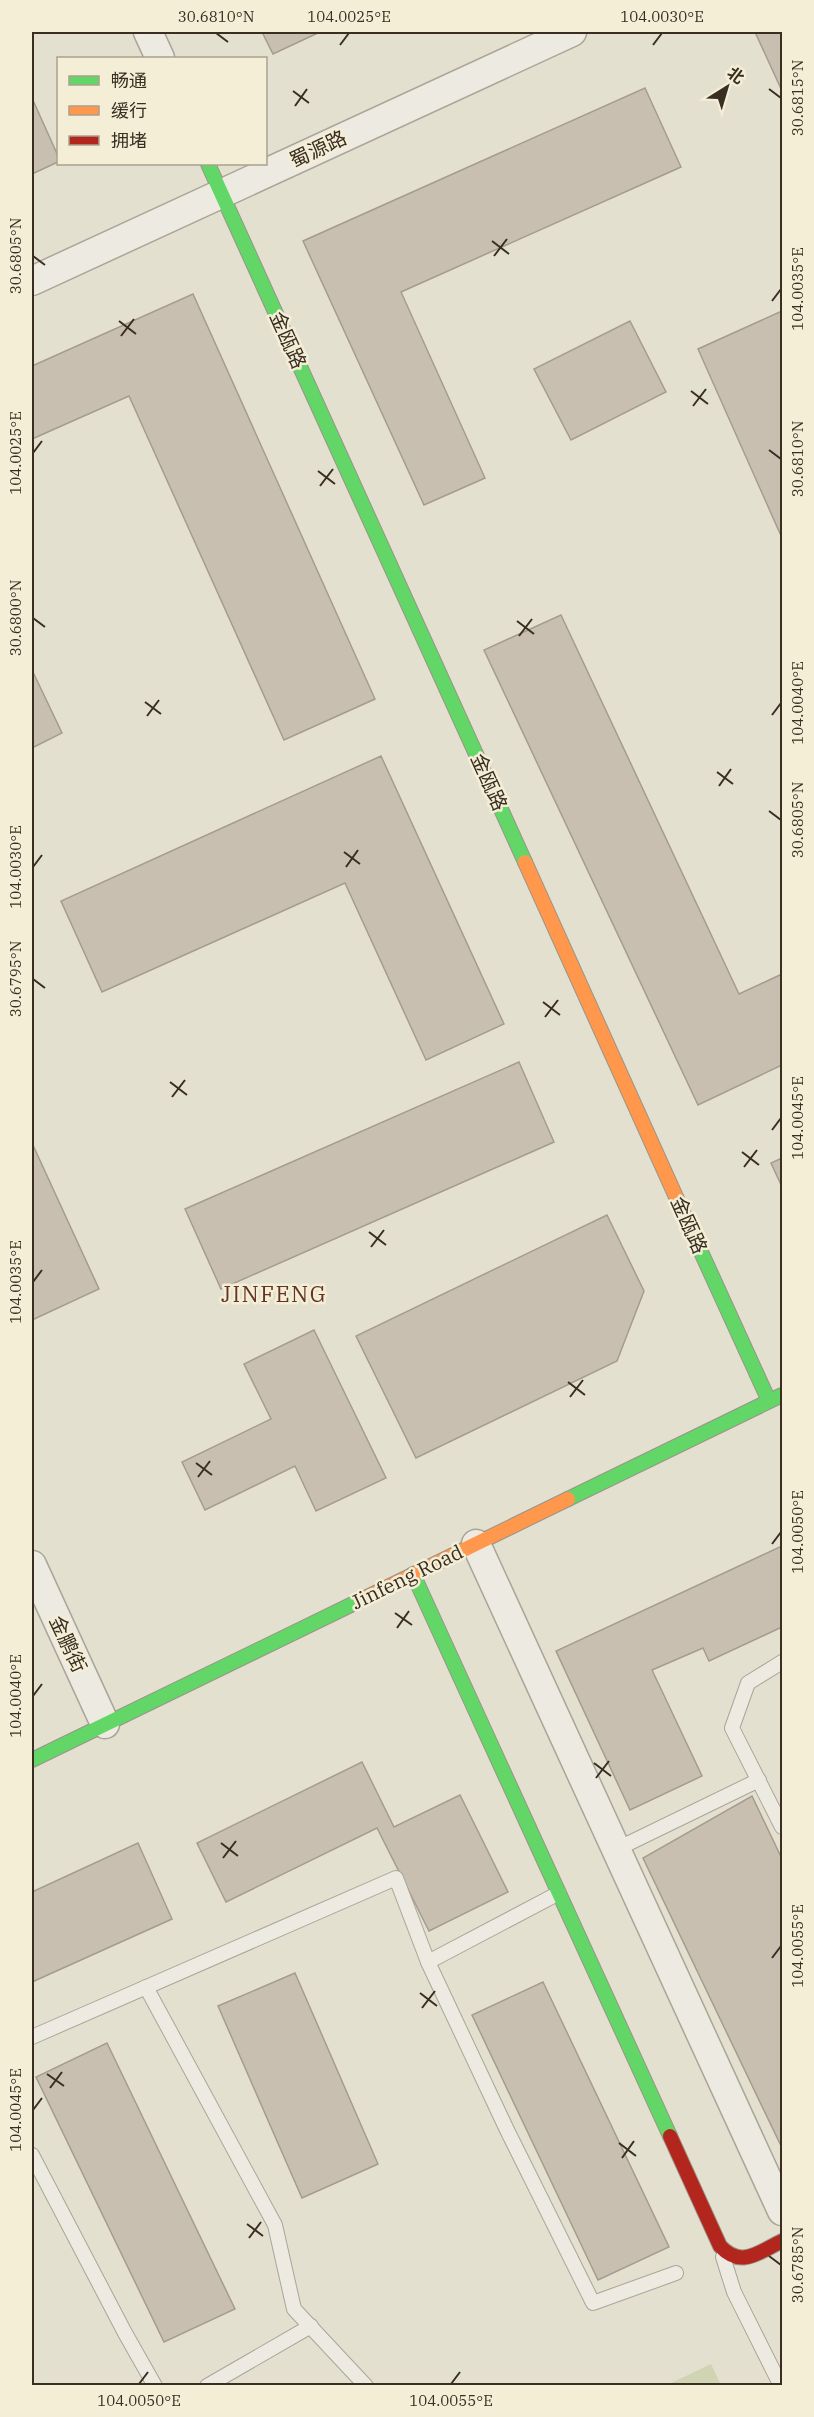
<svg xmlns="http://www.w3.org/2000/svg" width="814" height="2417" viewBox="0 0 814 2417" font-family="'IBM Plex Serif','Noto Sans SC',serif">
<rect width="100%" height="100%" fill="#e4e0d0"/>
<polygon fill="#d1d4b3" points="711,2364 721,2385 667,2385"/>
<g fill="#c8bfb1" stroke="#a49c8f" stroke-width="1.5">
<polygon points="262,32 320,32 273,54"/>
<polygon points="755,32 782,32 782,91"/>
<polygon points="645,88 681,167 401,292 485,478 424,505 303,241"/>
<polygon points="32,98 58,156 58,162 32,174"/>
<polygon points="193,294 375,699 284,740 129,396 32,439 32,366"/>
<polygon points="782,311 782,538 698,349"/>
<polygon points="630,321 666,392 571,440 534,369"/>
<polygon points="561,615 739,994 782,974 782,1065 698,1105 484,650"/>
<polygon points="32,670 62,733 32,748"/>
<polygon points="381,756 504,1024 426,1060 345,883 102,992 61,901"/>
<polygon points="519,1062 554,1142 221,1289 185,1209"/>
<polygon points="32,1143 99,1289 32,1320"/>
<polygon points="782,1158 782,1187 771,1163"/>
<polygon points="607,1215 644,1291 617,1361 416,1458 356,1336"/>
<polygon points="314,1330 386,1478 316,1511 295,1466 205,1510 182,1462 271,1419 244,1364"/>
<polygon points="782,1546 782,1627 709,1661 703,1648 652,1670 702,1776 630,1810 556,1651"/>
<polygon points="362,1762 394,1827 460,1795 508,1892 429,1931 377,1828 226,1902 197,1843"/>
<polygon points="752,1796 782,1859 782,2148 643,1858"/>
<polygon points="138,1843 172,1919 32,1982 32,1892"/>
<polygon points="295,1973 378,2164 302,2198 218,2006"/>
<polygon points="543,1982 669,2247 598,2280 472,2015"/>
<polygon points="107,2043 235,2309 164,2342 36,2077"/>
</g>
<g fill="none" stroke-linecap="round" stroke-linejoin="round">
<defs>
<g id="lane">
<polyline points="782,1662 748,1683 732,1728 782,1827"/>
<polyline points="617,1849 759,1780"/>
<polyline points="428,1962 507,2130 593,2303 676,2273"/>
<polyline points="146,1987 275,2225 294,2309 366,2386"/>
<polyline points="32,2037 396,1878 428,1962 559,1893"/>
<polyline points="32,2155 125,2333 155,2386"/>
<polyline points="723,2257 734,2292 781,2386"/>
<polyline points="207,2386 311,2326"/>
</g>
<g id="street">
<polyline points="148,32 160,58"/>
<polyline points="32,281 572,32"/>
<polyline points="476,1544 782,2211"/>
<polyline points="32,1565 105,1724"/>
</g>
<g id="fast">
<polyline points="208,164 525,862"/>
<polyline points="686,1219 769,1401"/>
<polyline points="568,1499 782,1395"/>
<polyline points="413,1574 670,2136"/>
<polyline points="32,1760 361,1600"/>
</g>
<g id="slow">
<polyline points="525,862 686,1219"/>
<polyline points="361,1600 568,1499"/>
</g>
<path id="jam" d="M 670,2136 L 720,2246 C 741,2269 759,2252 782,2241"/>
</defs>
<use href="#lane" stroke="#aaa598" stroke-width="16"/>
<use href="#street" stroke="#aaa598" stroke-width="31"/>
<use href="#fast" stroke="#999488" stroke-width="16"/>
<use href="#slow" stroke="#999488" stroke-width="16"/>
<use href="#jam" stroke="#999488" stroke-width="16"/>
<use href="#lane" stroke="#eceae1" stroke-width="14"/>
<use href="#street" stroke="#eceae1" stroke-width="28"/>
<use href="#fast" stroke="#63d668" stroke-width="14"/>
<use href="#slow" stroke="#ff974d" stroke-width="14"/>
<use href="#jam" stroke="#b3261e" stroke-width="14"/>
</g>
<path fill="none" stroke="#392e21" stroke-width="2" d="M 216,33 L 228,42M 340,45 L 349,33M 653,45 L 662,33M 769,89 L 781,98M 293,91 L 309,103M 295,106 L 307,89M 492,241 L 509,254M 33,256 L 45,265M 494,256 L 507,239M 772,301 L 781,289M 119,321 L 136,334M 121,336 L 134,319M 691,391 L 708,404M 693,406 L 706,389M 769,450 L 781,459M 33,453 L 42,441M 318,471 L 335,484M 320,486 L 333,469M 33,618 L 45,627M 517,621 L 534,634M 519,636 L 532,619M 145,702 L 161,714M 772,715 L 781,703M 147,716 L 159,700M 717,772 L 733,784M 719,786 L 731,769M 769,811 L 781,820M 344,852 L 360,864M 33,867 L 42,855M 346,867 L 358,850M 33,979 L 45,988M 543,1002 L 560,1015M 545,1017 L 558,1000M 170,1082 L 187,1095M 172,1097 L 185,1080M 772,1130 L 781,1118M 742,1152 L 759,1165M 744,1167 L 757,1150M 369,1232 L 386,1245M 371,1247 L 384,1230M 33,1282 L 42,1270M 568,1382 L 585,1395M 570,1397 L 583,1380M 196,1463 L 212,1475M 198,1477 L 210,1461M 772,1544 L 781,1532M 395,1613 L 412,1625M 397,1628 L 409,1611M 33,1696 L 42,1684M 594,1763 L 611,1776M 596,1778 L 609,1761M 221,1843 L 238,1856M 223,1858 L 236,1841M 772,1958 L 781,1946M 420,1993 L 437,2006M 422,2008 L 435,1991M 47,2074 L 64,2086M 50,2088 L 62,2072M 33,2110 L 42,2098M 619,2143 L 636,2156M 622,2158 L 634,2141M 247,2224 L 263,2236M 249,2238 L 261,2222M 769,2256 L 781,2265M 139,2384 L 148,2372M 451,2384 L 460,2372"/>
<g text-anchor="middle" stroke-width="5" stroke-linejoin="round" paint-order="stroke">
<g font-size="20" fill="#392e21" stroke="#f4eed7">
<text transform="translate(318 149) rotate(-25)" y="7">蜀源路</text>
<text transform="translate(288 340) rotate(66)" y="7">金瓯路</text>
<text transform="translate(489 782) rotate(66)" y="7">金瓯路</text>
<text transform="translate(689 1225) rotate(66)" y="7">金瓯路</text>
<text transform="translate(407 1577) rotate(-26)" y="7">Jinfeng Road</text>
<text transform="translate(68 1644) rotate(65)" y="7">金鹏街</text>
</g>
<g font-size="22" letter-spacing="1.5" fill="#633423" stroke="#f4eed7">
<text x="274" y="1302">JINFENG</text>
</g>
</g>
<rect width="814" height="2417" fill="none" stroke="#f4eed7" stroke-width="66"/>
<rect x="57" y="57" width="210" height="108" fill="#f4eed7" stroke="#a9a18e" stroke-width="1.5"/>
<rect x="69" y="76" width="30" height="9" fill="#63d668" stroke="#a9a18e" stroke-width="1.5"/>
<text x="111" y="87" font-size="18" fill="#392e21">畅通</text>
<rect x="69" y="106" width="30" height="9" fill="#ff974d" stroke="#a9a18e" stroke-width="1.5"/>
<text x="111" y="117" font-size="18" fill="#392e21">缓行</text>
<rect x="69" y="136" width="30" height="9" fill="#b3261e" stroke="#a9a18e" stroke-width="1.5"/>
<text x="111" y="147" font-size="18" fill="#392e21">拥堵</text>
<g transform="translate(727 87) rotate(37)" stroke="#f4eed7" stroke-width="4.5" paint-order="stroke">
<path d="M0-4.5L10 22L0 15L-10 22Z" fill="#392e21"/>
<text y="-9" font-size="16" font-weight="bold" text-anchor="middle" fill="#392e21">北</text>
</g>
<rect x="33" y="33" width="748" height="2351" fill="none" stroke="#392e21" stroke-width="2"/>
<g font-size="15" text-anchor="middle" fill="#392e21">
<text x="216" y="22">30.6810°N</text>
<text x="349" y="22">104.0025°E</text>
<text x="662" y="22">104.0030°E</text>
<text transform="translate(798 98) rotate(-90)" y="5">30.6815°N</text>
<text transform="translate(16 256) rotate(-90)" y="5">30.6805°N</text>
<text transform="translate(798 289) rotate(-90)" y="5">104.0035°E</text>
<text transform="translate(16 453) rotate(-90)" y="5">104.0025°E</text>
<text transform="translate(798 459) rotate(-90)" y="5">30.6810°N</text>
<text transform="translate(16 618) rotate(-90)" y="5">30.6800°N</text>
<text transform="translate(798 703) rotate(-90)" y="5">104.0040°E</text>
<text transform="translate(798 820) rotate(-90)" y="5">30.6805°N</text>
<text transform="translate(16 867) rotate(-90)" y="5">104.0030°E</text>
<text transform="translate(16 979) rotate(-90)" y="5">30.6795°N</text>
<text transform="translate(798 1118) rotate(-90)" y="5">104.0045°E</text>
<text transform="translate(16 1282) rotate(-90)" y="5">104.0035°E</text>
<text transform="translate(798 1532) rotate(-90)" y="5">104.0050°E</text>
<text transform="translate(16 1696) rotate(-90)" y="5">104.0040°E</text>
<text transform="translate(798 1946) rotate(-90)" y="5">104.0055°E</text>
<text transform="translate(16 2110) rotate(-90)" y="5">104.0045°E</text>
<text transform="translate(798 2265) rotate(-90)" y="5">30.6785°N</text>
<text x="139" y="2406">104.0050°E</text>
<text x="451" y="2406">104.0055°E</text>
</g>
</svg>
